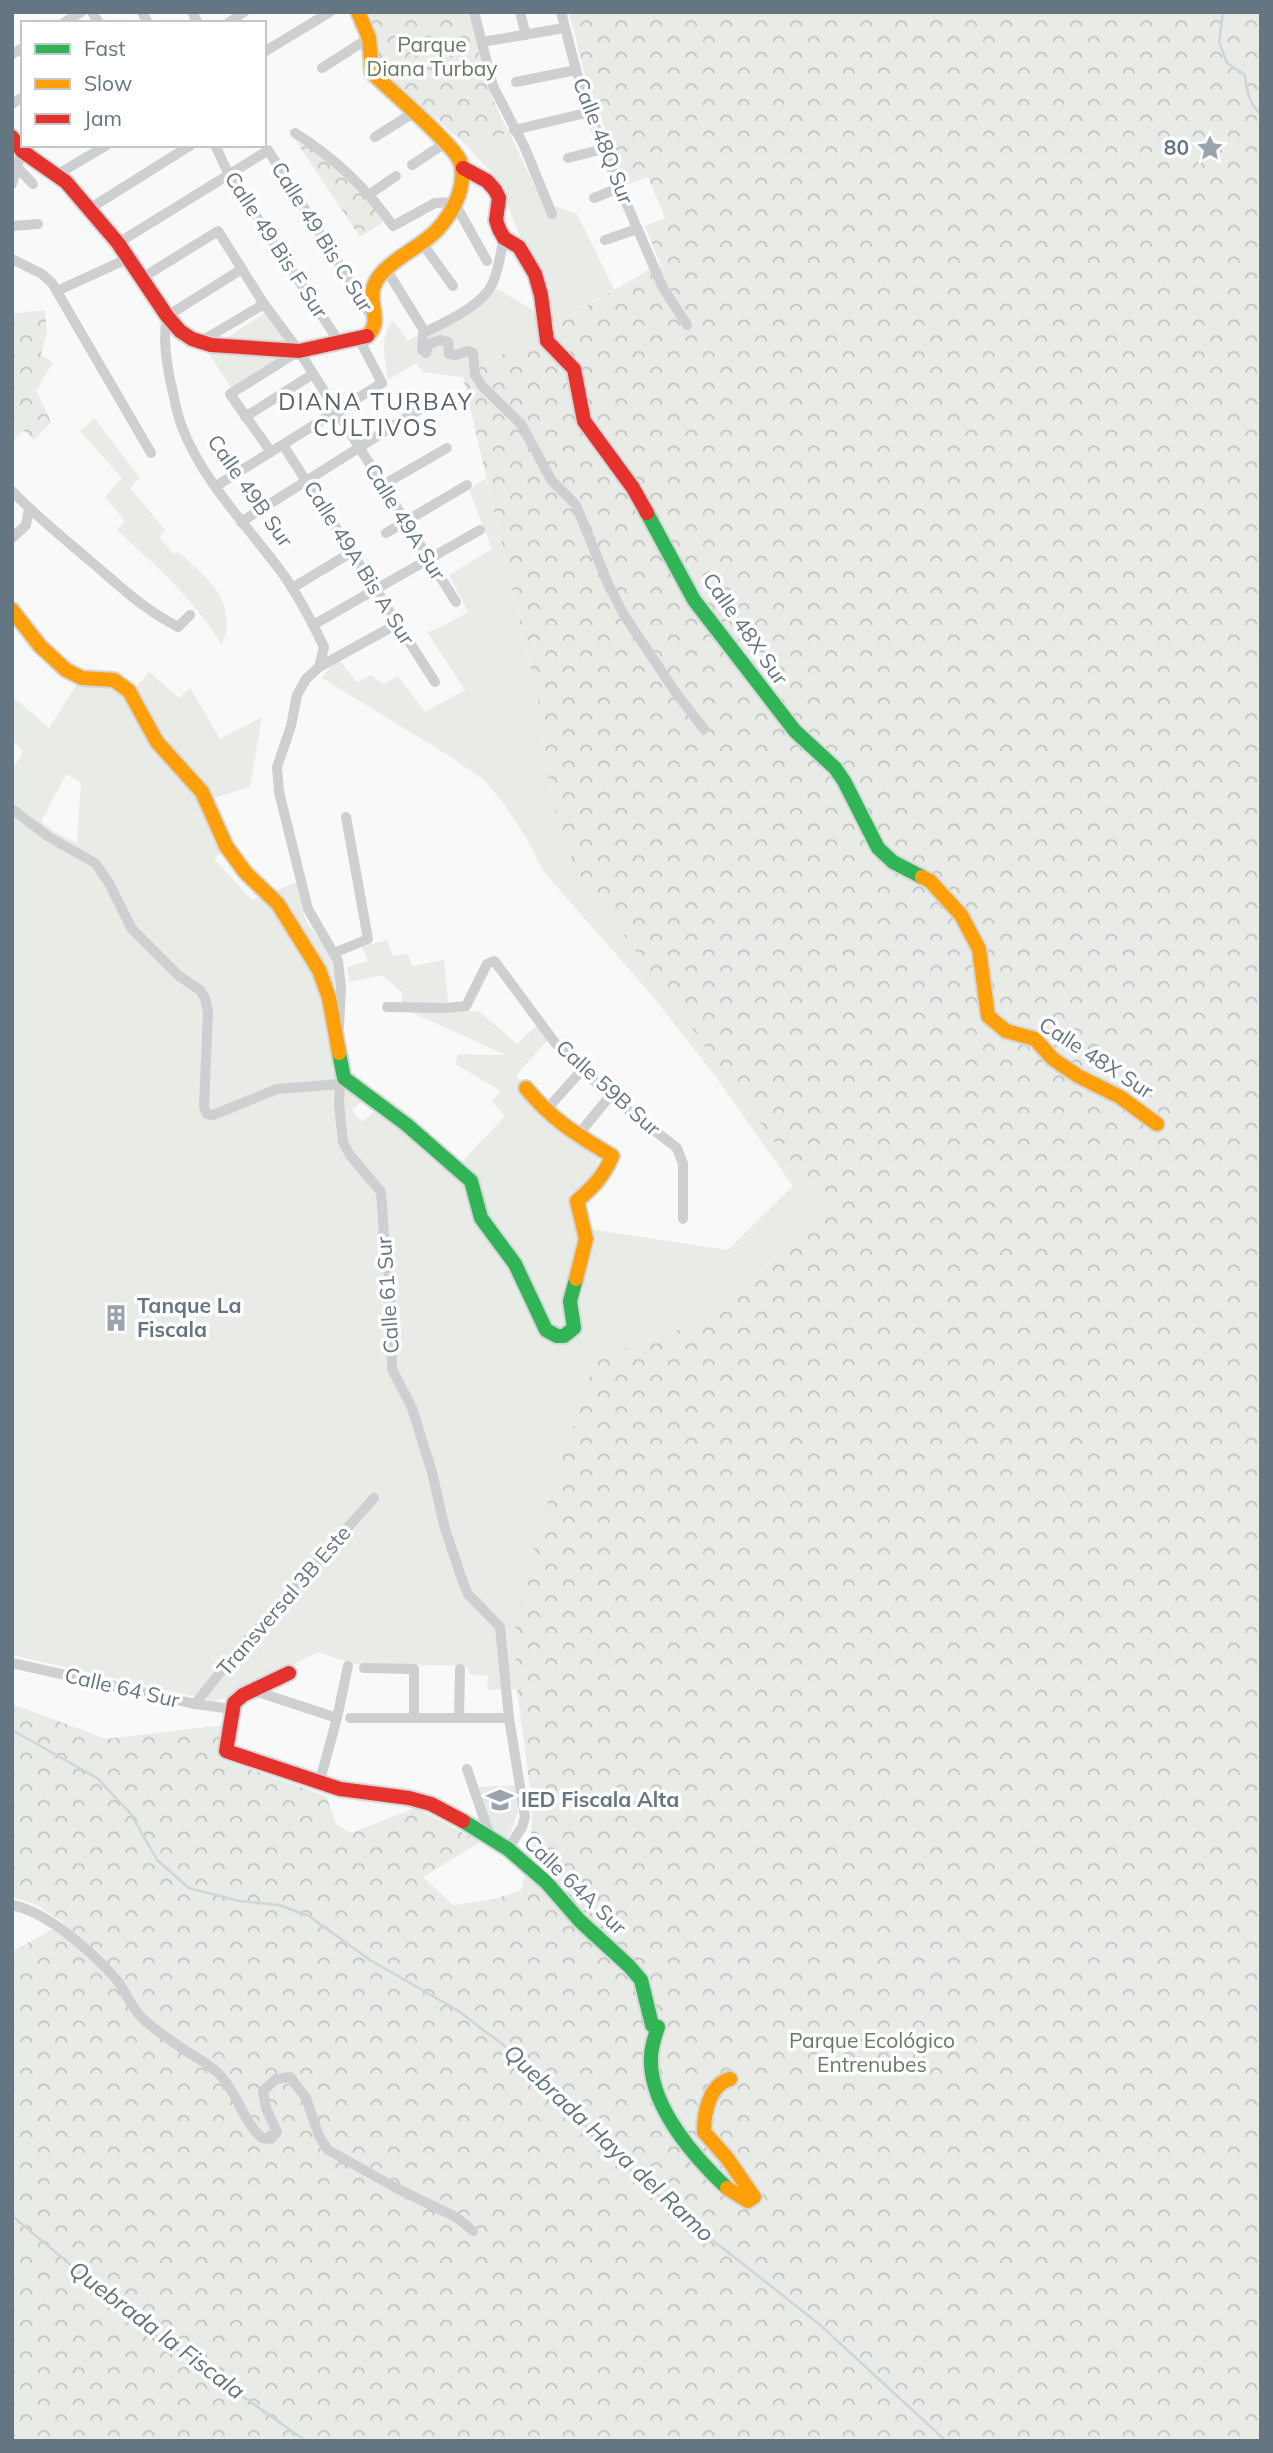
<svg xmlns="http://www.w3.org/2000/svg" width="1273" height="2453" viewBox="0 0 1273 2453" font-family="Mulish,sans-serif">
<defs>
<pattern id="forest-crowns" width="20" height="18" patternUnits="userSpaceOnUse" patternTransform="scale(1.75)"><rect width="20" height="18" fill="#e8ebe6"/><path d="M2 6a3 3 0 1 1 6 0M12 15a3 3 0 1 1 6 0" fill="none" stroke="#c0c3c0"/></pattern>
</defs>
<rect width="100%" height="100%" fill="#f9f9f9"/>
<polygon fill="#e8e9e9" points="517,1785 518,1813 508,1839 490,1827 479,1787"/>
<g fill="#e8ebe6" fill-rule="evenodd">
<polygon points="509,132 542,202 577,214 614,289 551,326 549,303 536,262 520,237 498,180 466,145"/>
<path d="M 498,289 L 538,313 L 542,331 L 463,377 L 423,372 L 416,363 L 388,380 C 385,360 379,337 393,320 L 408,341 Z"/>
<polygon points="268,311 293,349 232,389 207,351"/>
<path d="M 94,418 L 140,478 L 130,488 L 165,530 L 159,537 L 174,554 L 178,552 C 207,577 239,603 222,645 C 195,600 155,565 117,530 L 125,521 L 105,497 L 122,478 L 80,431 Z"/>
<path d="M 486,478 L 538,700 L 551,797 L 762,1121 L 822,1207 L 721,1314 L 596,1359 L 515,1626 L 517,1689 L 487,1690 L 488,1676 L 469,1674 L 467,1666 L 354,1664 L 318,1652 L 228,1697 L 214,1701 L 12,1655 L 12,770 L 23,752 L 12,740 L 12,696 L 49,728 L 79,681 C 101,683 111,681 126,699 L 149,672 L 179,698 L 190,688 L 220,739 L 262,717 L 250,787 L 199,803 L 222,851 L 214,859 L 252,900 L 297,882 C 300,896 301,911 308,924 C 316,937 328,946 332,961 C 340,993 333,1037 332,1070 L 365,1098 L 352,1110 L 362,1122 L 376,1110 L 407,1129 L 453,1171 L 505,1116 L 492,1101 L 501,1091 L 455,1064 L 458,1054 L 506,1055 L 402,1008 L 402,992 L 382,975 L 349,982 L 347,967 L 368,961 L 362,947 L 387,940 L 393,956 L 407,954 L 413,966 L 444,960 L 448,1001 L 445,1008 L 480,1012 L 517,1044 L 537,1025 L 548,1040 L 516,1075 L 544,1112 L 599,1156 C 595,1177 587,1185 569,1195 L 575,1227 L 728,1250 L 793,1186 L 713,1073 L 650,993 L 543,871 L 527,839 L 504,804 L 484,780 L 451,757 L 322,678 L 337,658 L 357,682 L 371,675 L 384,684 L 398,676 L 425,712 L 465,690 L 427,632 L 435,630 L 468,612 L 449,575 L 492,549 L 469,490 ZM 66,774 L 81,783 L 77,843 L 55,832 L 41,822 Z"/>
</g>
<g fill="url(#forest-crowns)">
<path d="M 367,12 L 471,12 C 479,54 487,95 509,132 L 466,145 L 379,69 L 375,37 Z"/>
<polygon points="569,12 1261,12 1261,2441 12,2441 12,1952 64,1923 35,1904 12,1897 12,1704 106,1739 223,1725 219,1758 326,1796 336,1824 351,1833 416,1808 480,1842 423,1877 453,1905 495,1899 521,1890 531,1849 532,1804 517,1689 515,1626 539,1529 596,1359 721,1314 822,1207 575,868 551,797 538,700 463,377 654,267 661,266 645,226 665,218 648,177 626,185 586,79"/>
<polygon points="292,135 298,142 313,150 355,183 385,221 360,237"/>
<polygon points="45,310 47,332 41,354 53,363 36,390 51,422 34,440 23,430 12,442 12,314"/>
</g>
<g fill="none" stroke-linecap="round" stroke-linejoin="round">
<g stroke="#ced6d9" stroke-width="2.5">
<path d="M 1223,12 L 1219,42 L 1227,63 L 1245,75 C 1246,89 1249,105 1261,114"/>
<polyline points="12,1730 97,1778 131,1814 157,1860 189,1888 239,1901 279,1905 309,1916 370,1960 457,2010 539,2072 599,2141 672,2208 819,2324 946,2441"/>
<polyline points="12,2216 154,2334 306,2441"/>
</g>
<defs>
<g id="fast">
<polyline points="647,513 694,600 795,731 835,768 844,781 878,848 893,862 922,877"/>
<polyline points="339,1053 344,1078 407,1125 471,1181 481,1218 515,1264 546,1330 557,1336 564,1336 574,1328 570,1301 576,1279"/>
<path d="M 463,1821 L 508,1849 L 546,1882 L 580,1921 L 629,1966 L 641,1980 L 652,2025 L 658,2027 C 654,2039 650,2051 651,2064 C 653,2110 695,2158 727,2188"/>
</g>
<g id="slow">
<path d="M 358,12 L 369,38 L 372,73 C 389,89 453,144 460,161 C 468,184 453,213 437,230 C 421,247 398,255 382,273 C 359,298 387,318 367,336"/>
<polyline points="12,610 40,646 66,670 82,678 114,680 129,691 157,742 202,792 226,846 245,872 278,904 319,970 329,998 339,1053"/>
<polyline points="922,877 930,881 961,915 979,949 988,1016 1006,1031 1035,1039 1053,1059 1078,1076 1120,1097 1157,1124"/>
<path d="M 526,1088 C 553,1121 576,1134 612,1156 C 604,1176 593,1187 577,1201 L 586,1239 L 576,1279"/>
<path d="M 727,2188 L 748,2201 L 754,2197 L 727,2158 L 704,2132 C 704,2113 709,2085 730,2079"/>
</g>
<g id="jam">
<polyline points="12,137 22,151 66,182 118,243 167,316 180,331 192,339 211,345 299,351 367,336"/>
<polyline points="463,168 487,181 495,190 499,198 496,220 499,229 504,238 519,247 535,274 541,295 547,341 574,369 584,421 633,488 647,513"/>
<polyline points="289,1673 243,1695 234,1703 226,1751 340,1789 409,1798 431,1804 463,1821"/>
</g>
</defs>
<use href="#fast" stroke="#d5d6d7" stroke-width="18"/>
<use href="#slow" stroke="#d5d6d7" stroke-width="18"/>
<use href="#jam" stroke="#d5d6d7" stroke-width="18"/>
<g stroke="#cecfd0" stroke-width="10">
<polyline points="92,12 99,23"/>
<polyline points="142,12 148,23"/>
<polyline points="192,12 198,23"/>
<polyline points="474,12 493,86 525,148 552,214"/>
<polyline points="520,12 526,35"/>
<polyline points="561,12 576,70 603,149 663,288 687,325"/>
<polyline points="64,23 81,12"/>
<polyline points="228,23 244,12"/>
<polyline points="482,42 564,28"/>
<polyline points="264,52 330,12"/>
<polyline points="12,54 23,48"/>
<polyline points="322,68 369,38"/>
<polyline points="516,82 576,70"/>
<polyline points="12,104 23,97"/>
<polyline points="514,130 590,112"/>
<path d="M 295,133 C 335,158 366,187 393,226 L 435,203 L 454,202 L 487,261"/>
<polyline points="375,137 413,113"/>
<polyline points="215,145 229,175 340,343"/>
<polyline points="268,150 373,319"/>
<polyline points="568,158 603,149"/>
<polyline points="15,165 33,184"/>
<polyline points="412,165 445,143"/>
<polyline points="58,174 107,145"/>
<polyline points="12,184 22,151 31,145"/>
<polyline points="370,194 396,176"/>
<polyline points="594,198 619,188"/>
<polyline points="89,209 191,145"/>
<polyline points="12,226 38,224"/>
<path d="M 504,238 C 500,254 498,278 488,291 C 473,310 444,323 423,333 L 422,350 L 426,353 L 429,344 L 440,340 L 448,342 L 449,354 L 456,355 L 468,351 L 473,353 L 475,375 L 483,387 L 521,424 L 552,481 L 576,505 L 609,586 L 624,615 L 676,693 L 704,729"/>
<polyline points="605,240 637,229"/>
<polyline points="118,243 267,151"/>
<polyline points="422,243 453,286"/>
<polyline points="12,259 42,274 52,283 151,453"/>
<path d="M 242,269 L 167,316 C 163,338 166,358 170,380 C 174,395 176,412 182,427 C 204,484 250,528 285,577 C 300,599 313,624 324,647 L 319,667"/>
<polyline points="386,269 425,332"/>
<polyline points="142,278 218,231 264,304 299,351 456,602"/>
<polyline points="57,291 129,258"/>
<polyline points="200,342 264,304"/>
<polyline points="245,417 313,374"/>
<polyline points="283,445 435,682"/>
<polyline points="271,452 230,394 299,351"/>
<polyline points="383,485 447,448"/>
<polyline points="216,486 382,383 359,339"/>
<path d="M 12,491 C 36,516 62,537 88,559 C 120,586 140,607 178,627 L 190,615"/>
<polyline points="241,522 425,406"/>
<polyline points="386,533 467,485"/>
<polyline points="12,538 26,525 29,509"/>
<polyline points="292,588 352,552"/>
<polyline points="313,625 480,530"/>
<polyline points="12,809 49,837 95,863 109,883 132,929 179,976 200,990 205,998 208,1012 204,1107 207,1114 213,1115 277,1089 340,1084"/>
<polyline points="334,953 368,939 346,817"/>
<polyline points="387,1007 445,1008 466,1006 487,964 494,961 496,963 556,1044 610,1096 677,1148 683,1164 683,1219"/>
<polyline points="339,1028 341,988 338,961 308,909 279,792 277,767 291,726 297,695 306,679 319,667 397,624"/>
<polyline points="344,1078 340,1084 339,1103 343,1142 350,1155 381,1192 385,1249 390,1283 392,1369 412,1408 432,1472 445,1529 464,1585 468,1594 500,1627 509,1718 525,1817 522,1827 508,1849"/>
<polyline points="545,1111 583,1069"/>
<polyline points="578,1135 610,1096"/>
<polyline points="12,1663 195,1704 232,1709"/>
<polyline points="364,1668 414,1669 414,1718"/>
<polyline points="252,1690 337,1718"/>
<polyline points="195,1704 234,1655 374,1498"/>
<polyline points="350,1718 509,1718"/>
<polyline points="459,1718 460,1669"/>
<polyline points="467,1769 490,1836"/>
<polyline points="319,1784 337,1718 348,1666"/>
<path d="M 12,1905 C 48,1912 92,1952 116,1979 C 126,1991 131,2008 143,2019 C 157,2031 171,2041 186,2051 C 199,2059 211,2065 221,2076 C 238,2095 243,2121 262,2138 L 271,2139 L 277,2132 L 266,2108 L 263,2091 L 276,2079 L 290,2077 L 306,2098 L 319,2136 L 328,2150 L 398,2189 L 456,2217 L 473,2231"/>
</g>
<use href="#fast" stroke="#30b455" stroke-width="14"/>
<use href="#slow" stroke="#ff9f0a" stroke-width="14"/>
<use href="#jam" stroke="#e5322d" stroke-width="14"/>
</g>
<defs>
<symbol id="sight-bare" viewBox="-9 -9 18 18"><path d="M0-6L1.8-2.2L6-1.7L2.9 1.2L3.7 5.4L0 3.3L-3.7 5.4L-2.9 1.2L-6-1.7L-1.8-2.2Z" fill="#99a4ac" stroke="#fff" stroke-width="2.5" paint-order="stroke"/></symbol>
<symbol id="building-bare" viewBox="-9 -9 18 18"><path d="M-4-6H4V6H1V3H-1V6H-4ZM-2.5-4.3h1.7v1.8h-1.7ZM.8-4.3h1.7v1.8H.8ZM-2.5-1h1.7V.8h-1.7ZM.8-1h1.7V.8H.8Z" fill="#99a4ac" stroke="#fff" stroke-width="2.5" paint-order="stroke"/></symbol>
<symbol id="school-bare" viewBox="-9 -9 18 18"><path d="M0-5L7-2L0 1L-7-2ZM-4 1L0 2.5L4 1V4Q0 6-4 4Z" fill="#99a4ac" stroke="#fff" stroke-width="2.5" paint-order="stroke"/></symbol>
</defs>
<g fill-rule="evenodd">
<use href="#sight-bare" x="1191" y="129" width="38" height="38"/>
<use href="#building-bare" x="97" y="1299" width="38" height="38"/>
<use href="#school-bare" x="481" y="1781" width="38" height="38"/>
</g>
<g text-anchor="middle" stroke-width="7" stroke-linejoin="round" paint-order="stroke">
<g font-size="21" fill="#687a64" stroke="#fff">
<text x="432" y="52">Parque<tspan x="432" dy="24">Diana Turbay</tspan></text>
<text x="872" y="2048">Parque Ecológico<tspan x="872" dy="24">Entrenubes</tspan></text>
</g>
<g font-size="21" fill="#657683" stroke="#fff">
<text transform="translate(603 141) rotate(69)" y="7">Calle 48Q Sur</text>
<text transform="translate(322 237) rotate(58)" y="7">Calle 49 Bis C Sur</text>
<text transform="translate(276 245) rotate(57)" y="7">Calle 49 Bis F Sur</text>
<text transform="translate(250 491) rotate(55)" y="7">Calle 49B Sur</text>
<text transform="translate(405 522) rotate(58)" y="7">Calle 49A Sur</text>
<text transform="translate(359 563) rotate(58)" y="7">Calle 49A Bis A Sur</text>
<text transform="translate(745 629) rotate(55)" y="7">Calle 48X Sur</text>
<text transform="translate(1096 1058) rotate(33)" y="7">Calle 48X Sur</text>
<text transform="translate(608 1088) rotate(42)" y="7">Calle 59B Sur</text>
<text transform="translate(388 1295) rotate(-94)" y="7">Calle 61 Sur</text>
<text transform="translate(284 1601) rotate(-49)" y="7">Transversal 3B Este</text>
<text transform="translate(122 1688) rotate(13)" y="7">Calle 64 Sur</text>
<text transform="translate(575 1885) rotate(44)" y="7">Calle 64A Sur</text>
</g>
<g font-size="21" font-weight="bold" fill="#657683" stroke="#fff" text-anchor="start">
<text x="1189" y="155" text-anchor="end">80</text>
<text x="137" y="1313">Tanque La<tspan x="137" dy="24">Fiscala</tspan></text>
<text x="521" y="1807">IED Fiscala Alta</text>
</g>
<g font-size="23" letter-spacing="2" fill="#57646e" stroke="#fff">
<text x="376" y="410">DIANA TURBAY<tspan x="376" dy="26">CULTIVOS</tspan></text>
</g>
<g font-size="23" font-style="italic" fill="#60757c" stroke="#fff">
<text transform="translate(609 2143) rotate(43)" y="8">Quebrada Haya del Ramo</text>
<text transform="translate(157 2330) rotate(37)" y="8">Quebrada la Fiscala</text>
</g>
</g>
<rect width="1273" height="2453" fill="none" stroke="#657683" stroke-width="28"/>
<rect x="21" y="21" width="245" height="126" fill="#ffffff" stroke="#c1c8cd" stroke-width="2"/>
<rect x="35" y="44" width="35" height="10" fill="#30b455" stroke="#c1c8cd" stroke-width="2"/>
<text x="84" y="56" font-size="21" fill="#657683">Fast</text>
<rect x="35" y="79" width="35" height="10" fill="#ff9f0a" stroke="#c1c8cd" stroke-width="2"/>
<text x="84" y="91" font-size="21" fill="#657683">Slow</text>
<rect x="35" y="114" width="35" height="10" fill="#e5322d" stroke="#c1c8cd" stroke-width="2"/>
<text x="84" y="126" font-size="21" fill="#657683">Jam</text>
</svg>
